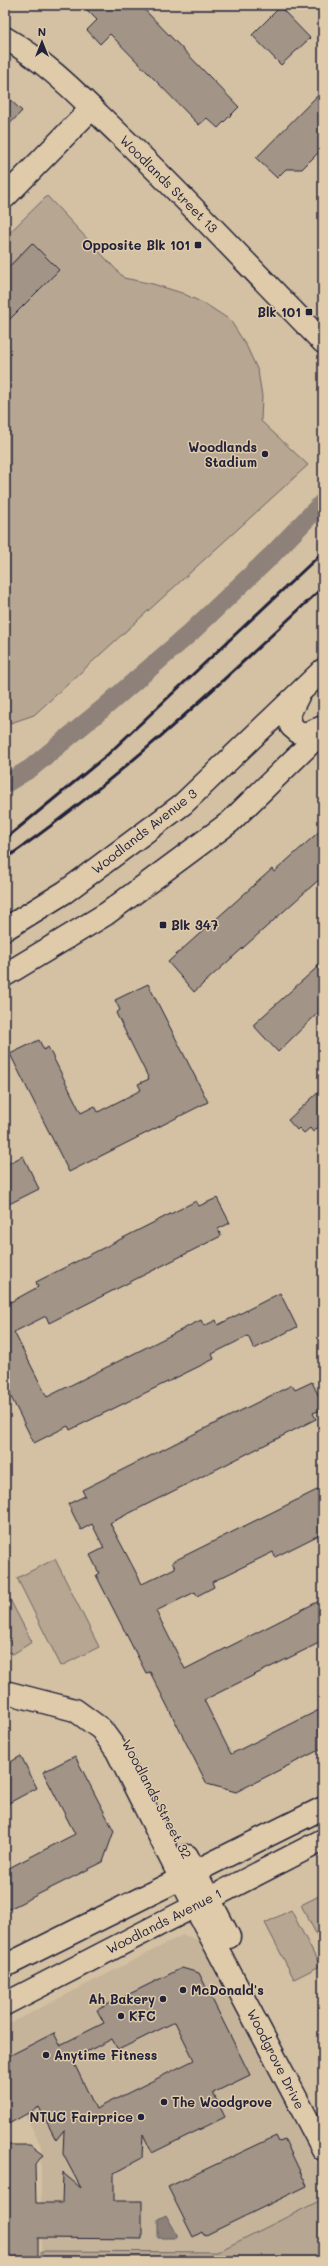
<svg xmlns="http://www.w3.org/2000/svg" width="328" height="2266" viewBox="0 0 328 2266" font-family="Mali,sans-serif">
<rect width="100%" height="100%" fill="#d4c1a3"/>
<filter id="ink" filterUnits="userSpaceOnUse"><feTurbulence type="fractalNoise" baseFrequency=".025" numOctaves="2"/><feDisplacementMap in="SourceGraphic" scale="8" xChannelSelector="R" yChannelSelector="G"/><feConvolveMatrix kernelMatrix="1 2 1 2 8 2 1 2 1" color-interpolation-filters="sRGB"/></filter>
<g filter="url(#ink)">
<polygon fill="#c5b49a" points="183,1935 205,1942 323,2176 323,2199 218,2252 41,2251 41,2146 5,2075 5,2026"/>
<g fill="#b6a692" stroke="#6c6466">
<polygon points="47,196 124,278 153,284 182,293 207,305 230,320 246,345 258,371 262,396 261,421 308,465 34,715 5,725 5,324 59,270 32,243 5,271 5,237"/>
<polygon points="55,1559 99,1647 61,1666 17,1578"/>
<polygon points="5,1590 32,1642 13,1654 5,1651"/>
<polygon points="323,1894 323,1947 301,1905"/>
<polygon points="291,1910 320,1966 294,1979 265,1923"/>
<polygon points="323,2199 323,2261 41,2261 41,2251 217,2252"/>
</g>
<polygon fill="#8d817a" stroke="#625b61" points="166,2215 177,2234 177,2238 158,2238 158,2219"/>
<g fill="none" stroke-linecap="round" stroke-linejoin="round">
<polyline stroke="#8d817a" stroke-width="19" points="5,784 31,768 106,706 189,634 271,556 323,502"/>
</g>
<g fill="#a29486" stroke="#22223b" fill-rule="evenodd">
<polygon points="82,5 140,5 239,107 218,128 207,118 199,125 110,34 100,44 87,30 97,20"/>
<polygon points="280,7 310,38 281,65 252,35"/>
<polygon points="323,90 323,148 302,169 286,169 277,178 256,158"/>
<polygon points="5,95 22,111 5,129"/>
<polygon points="32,243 59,270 5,324 5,271"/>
<polygon points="323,828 323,876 194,992 168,962 272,869 274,872"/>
<polygon points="323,962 323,1008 278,1052 253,1025"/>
<polygon points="148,984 208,1102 69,1172 10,1054 39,1040 44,1050 48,1047 81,1113 95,1106 98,1112 141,1090 138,1084 149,1079 116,1013 120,1010 115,1000"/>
<polygon points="323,1088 323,1123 313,1132 310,1128 304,1133 299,1128 297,1130 288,1120"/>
<polygon points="23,1156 39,1189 5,1206 5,1165"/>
<polygon points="217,1198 230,1223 218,1229 221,1236 49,1323 46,1316 14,1332 47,1397 201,1320 204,1326 216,1320 218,1325 280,1293 297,1327 254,1349 248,1336 212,1354 214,1359 70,1430 68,1426 34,1443 5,1385 5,1305 38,1287 36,1282 196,1201 199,1206"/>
<polygon points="312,1382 323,1405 323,1409 313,1413 316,1419 110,1523 142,1584 175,1568 172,1562 323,1487 323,1533 275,1557 273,1552 212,1582 214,1587 197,1596 195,1592 156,1611 185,1669 323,1599 323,1641 204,1700 231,1754 323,1708 323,1748 236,1792 207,1784 150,1672 146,1673 96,1575 99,1573 90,1555 104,1548 92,1524 81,1530 68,1504 85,1496 82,1490 292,1385 295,1390"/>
<polygon points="21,1756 37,1788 5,1805 5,1765"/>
<polygon points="75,1756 114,1831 103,1862 5,1911 5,1870 75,1834 43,1772"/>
<path d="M 182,1968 L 199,1973 L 250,2075 L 213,2093 L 225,2117 L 152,2153 L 143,2134 L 142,2158 L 114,2173 L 114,2201 L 142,2201 L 142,2239 L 38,2238 L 38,2261 L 5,2261 L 5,2145 L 30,2145 L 43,2155 L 35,2165 L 36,2203 L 62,2203 L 63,2173 L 81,2188 L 63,2154 L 64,2130 L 56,2140 L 39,2107 L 5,2126 L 5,2058 L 54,2033 L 60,2045 L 104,2023 L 97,2010 ZM 175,2022 L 194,2060 L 96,2109 L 72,2059 L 112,2039 L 118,2050 Z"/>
<polygon points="276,2136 279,2142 285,2140 307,2186 204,2236 202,2232 193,2237 168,2187"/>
</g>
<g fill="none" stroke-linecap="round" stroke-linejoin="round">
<defs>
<g id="minor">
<path d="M 5,38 C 49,63 84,101 120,135 C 190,202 255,273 323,342"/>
<polyline points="5,197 92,108"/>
<polyline points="5,1692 75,1710 101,1729 117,1751 194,1905 323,2149"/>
<polyline points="187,1856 229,1937"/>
</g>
<g id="major">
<polyline points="298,696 289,714 291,726 298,732 305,734 323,727"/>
<polyline points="5,929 65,892 183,804 323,670"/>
<polyline points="5,975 106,914 230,822 323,731"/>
<polyline points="5,1966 323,1808"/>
<polyline points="5,2004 323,1840"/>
</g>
</defs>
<use href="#minor" stroke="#22223b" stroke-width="25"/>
<use href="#major" stroke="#22223b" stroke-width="25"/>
<use href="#minor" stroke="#dfcbaa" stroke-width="22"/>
<use href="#major" stroke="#dfcbaa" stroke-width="22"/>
<g stroke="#22223b" stroke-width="3">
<polyline points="5,839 106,756 323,552"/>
<path d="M 5,859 C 120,779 221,683 323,587"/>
</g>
</g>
</g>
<g fill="#22223b" stroke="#dfcbaa" stroke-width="1.5">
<rect x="194" y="241" width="8" height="8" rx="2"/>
<rect x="305" y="308" width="8" height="8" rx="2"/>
<circle cx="265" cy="454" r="4"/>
<rect x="159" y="921" width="8" height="8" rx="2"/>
<circle cx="183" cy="1990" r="4"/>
<circle cx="163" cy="1999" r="4"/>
<circle cx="121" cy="2016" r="4"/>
<circle cx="46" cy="2055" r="4"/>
<circle cx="164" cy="2102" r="4"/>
<circle cx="141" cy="2117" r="4"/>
</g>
<g text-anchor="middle" stroke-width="3" stroke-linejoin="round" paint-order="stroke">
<g font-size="13" fill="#22223b" stroke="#dfcbaa">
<text transform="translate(169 184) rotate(45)" y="5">Woodlands Street 13</text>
<text transform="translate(144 831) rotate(-38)" y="5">Woodlands Avenue 3</text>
<text transform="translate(157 1799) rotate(62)" y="5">Woodlands Street 32</text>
<text transform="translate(164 1921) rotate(-27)" y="5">Woodlands Avenue 1</text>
<text transform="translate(276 2059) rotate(63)" y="5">Woodgrove Drive</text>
</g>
<g font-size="13" font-weight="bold" fill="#22223b" stroke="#dfcbaa" text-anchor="end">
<text x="190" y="250">Opposite Blk 101</text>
<text x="301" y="317">Blk 101</text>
<text x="257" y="452">Woodlands<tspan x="257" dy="15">Stadium</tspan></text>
<text x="171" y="930" text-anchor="start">Blk 347</text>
<text x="191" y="1995" text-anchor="start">McDonald's</text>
<text x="155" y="2004">Ah Bakery</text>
<text x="129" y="2021" text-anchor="start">KFC</text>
<text x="54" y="2060" text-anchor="start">Anytime Fitness</text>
<text x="172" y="2107" text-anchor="start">The Woodgrove</text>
<text x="133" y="2122">NTUC Fairprice</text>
</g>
</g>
<rect width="328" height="2266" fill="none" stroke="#dfcbaa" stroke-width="20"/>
<rect x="10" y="10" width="308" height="2246" fill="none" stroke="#22223b" stroke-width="1.5" filter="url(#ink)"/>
<g transform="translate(42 42)" stroke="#dfcbaa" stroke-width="3" paint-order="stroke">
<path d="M0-3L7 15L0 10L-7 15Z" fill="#22223b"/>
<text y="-6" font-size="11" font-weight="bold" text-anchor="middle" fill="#22223b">N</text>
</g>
</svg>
